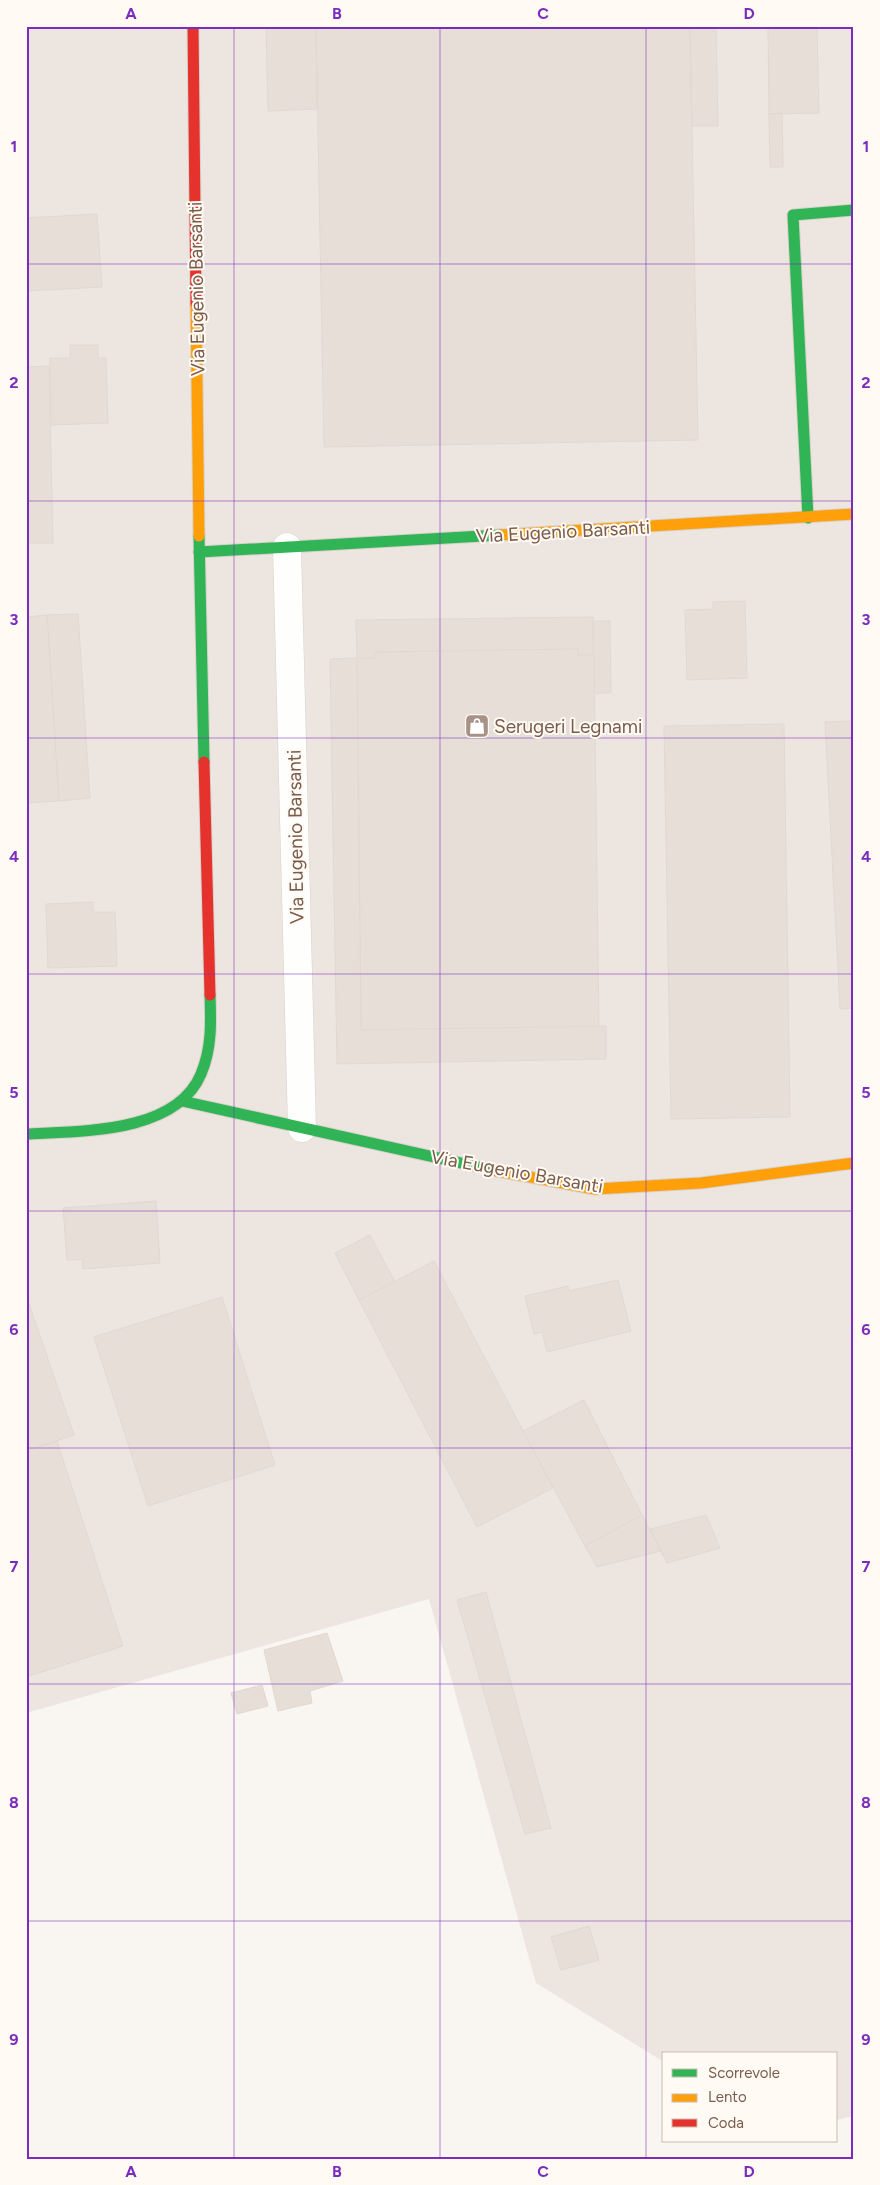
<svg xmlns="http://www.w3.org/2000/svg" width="880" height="2185" viewBox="0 0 880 2185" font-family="Figtree,sans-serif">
<rect width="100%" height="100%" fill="#f9f5f0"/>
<polygon fill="#ede5e0" points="26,26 854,26 854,2116 836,2120 836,2054 664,2054 664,2062 536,1983 429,1599 26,1713"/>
<g fill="#e6ded7" stroke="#e2d8d2">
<polygon points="266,26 316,26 317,109 268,111"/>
<polygon points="316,26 690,26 698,440 324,447"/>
<polygon points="690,26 716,26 718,126 692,126"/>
<polygon points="768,26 817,26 819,113 769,114"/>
<polygon points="782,113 783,167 770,167 769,114"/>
<polygon points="97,214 102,287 26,291 26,218"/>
<polygon points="70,345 98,345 98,358 106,358 108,423 51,425 50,358 70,358"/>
<polygon points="49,366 53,543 26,543 26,367"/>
<polygon points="745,601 747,678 687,680 685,610 713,609 713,602"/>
<polygon points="78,614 90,798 59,801 47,615"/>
<polygon points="47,615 59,801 26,803 26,617"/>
<polygon points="593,617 594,655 578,655 578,649 376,652 376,658 357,658 356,620"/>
<polygon points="593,621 610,621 611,693 594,693"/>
<polygon points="578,649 578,655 594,655 599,1027 361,1030 357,658 376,658 376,652"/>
<polygon points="357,658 361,1030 606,1026 606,1059 337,1064 330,659"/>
<polygon points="854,721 854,1008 840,1009 825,722"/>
<polygon points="784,724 790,1117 671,1119 664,726"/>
<polygon points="93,902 93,912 115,912 117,966 48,968 46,904"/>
<polygon points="156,1201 160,1263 83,1269 82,1259 67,1260 63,1208"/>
<polygon points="370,1235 395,1282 359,1300 335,1253"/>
<polygon points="434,1261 553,1488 477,1527 359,1300"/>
<polygon points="618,1280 631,1331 547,1352 542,1332 534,1334 525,1296 568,1286 569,1291"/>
<polygon points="26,1295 74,1435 26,1451"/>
<polygon points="222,1297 275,1465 148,1506 94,1337"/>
<polygon points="584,1400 642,1515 585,1546 523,1431"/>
<polygon points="57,1441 123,1646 26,1677 26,1451"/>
<polygon points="642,1515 661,1551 597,1567 585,1546"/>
<polygon points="706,1515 720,1548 667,1563 650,1529"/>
<polygon points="486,1592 551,1828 525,1834 457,1600"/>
<polygon points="327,1633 343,1681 310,1691 312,1703 278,1711 264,1650"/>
<polygon points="262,1685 268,1706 237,1714 231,1693"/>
<polygon points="589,1926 599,1960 561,1970 551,1937"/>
</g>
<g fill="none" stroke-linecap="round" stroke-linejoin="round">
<defs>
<polyline id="street" points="287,547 302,1128"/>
<g id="fast">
<polyline points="808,518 793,215 854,210"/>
<polyline points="199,536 204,762"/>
<polyline points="199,552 500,535"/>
<polyline points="182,1101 497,1171"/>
<path d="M 26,1134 C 80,1131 176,1134 201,1074 C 212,1048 211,1022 210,995"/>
</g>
<g id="slow">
<polyline points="196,304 199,536"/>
<polyline points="500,535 854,514"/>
<polyline points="497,1171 595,1189 701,1183 854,1163"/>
</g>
<g id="jam">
<polyline points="193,26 196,304"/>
<polyline points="204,762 210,995"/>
</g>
</defs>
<use href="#street" stroke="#d7d1cb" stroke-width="29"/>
<use href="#fast" stroke="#d9d2cb" stroke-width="13"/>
<use href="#slow" stroke="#d9d2cb" stroke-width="13"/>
<use href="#jam" stroke="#d9d2cb" stroke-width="13"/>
<use href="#street" stroke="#fefefd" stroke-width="28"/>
<use href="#fast" stroke="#30b455" stroke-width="11"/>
<use href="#slow" stroke="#ff9f0a" stroke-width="11"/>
<use href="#jam" stroke="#e5322d" stroke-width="11"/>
</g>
<path fill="none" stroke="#7b2cbf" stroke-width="1" stroke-opacity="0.55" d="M 234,26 L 234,2159M 440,26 L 440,2159M 646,26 L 646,2159M 26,264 L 854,264M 26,501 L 854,501M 26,738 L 854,738M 26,974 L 854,974M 26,1211 L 854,1211M 26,1448 L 854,1448M 26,1684 L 854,1684M 26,1921 L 854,1921"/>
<defs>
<symbol id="shop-square" viewBox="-11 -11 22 22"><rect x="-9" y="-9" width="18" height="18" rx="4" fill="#a69286" stroke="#fffaf3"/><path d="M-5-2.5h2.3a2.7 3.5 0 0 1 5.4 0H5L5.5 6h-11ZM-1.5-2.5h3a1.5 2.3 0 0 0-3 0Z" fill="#fff"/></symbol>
</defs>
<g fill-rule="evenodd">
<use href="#shop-square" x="463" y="712" width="28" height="28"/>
</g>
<g text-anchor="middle" stroke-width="4" stroke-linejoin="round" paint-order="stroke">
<g font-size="19" fill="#7a5c4d" stroke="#fffaf3">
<text transform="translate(196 289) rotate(-91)" y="7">Via Eugenio Barsanti</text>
<text transform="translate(563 531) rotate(-3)" y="7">Via Eugenio Barsanti</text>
<text transform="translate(295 837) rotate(-91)" y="7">Via Eugenio Barsanti</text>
<text transform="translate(517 1171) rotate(10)" y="7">Via Eugenio Barsanti</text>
</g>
<g font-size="19" fill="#7a5c4d" stroke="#fffaf3" text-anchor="start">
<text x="494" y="733">Serugeri Legnami</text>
</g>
</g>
<rect width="880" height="2185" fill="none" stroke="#fffaf3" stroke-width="55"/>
<rect x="662" y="2052" width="175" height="90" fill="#fffaf3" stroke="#cabbb1"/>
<rect x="672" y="2069" width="25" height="8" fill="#30b455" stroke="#cabbb1"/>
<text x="708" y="2078" font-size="15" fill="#7a5c4d">Scorrevole</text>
<rect x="672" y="2094" width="25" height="8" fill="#ff9f0a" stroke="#cabbb1"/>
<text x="708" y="2102" font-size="15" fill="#7a5c4d">Lento</text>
<rect x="672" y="2119" width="25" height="8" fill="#e5322d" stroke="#cabbb1"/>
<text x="708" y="2128" font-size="15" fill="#7a5c4d">Coda</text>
<rect x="28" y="28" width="824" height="2130" fill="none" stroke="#7b2cbf" stroke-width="2"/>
<g font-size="16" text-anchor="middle" font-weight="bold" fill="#7b2cbf">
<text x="131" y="19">A</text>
<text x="337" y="19">B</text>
<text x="543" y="19">C</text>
<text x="749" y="19">D</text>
<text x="14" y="152">1</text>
<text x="866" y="152">1</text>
<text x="14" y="388">2</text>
<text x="866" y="388">2</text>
<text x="14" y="625">3</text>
<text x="866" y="625">3</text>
<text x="14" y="862">4</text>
<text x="866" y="862">4</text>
<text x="14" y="1098">5</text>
<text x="866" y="1098">5</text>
<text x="14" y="1335">6</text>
<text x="866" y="1335">6</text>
<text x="14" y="1572">7</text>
<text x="866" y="1572">7</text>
<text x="14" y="1808">8</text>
<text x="866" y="1808">8</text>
<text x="14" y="2045">9</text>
<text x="866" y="2045">9</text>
<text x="131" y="2177">A</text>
<text x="337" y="2177">B</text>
<text x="543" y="2177">C</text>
<text x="749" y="2177">D</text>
</g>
</svg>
